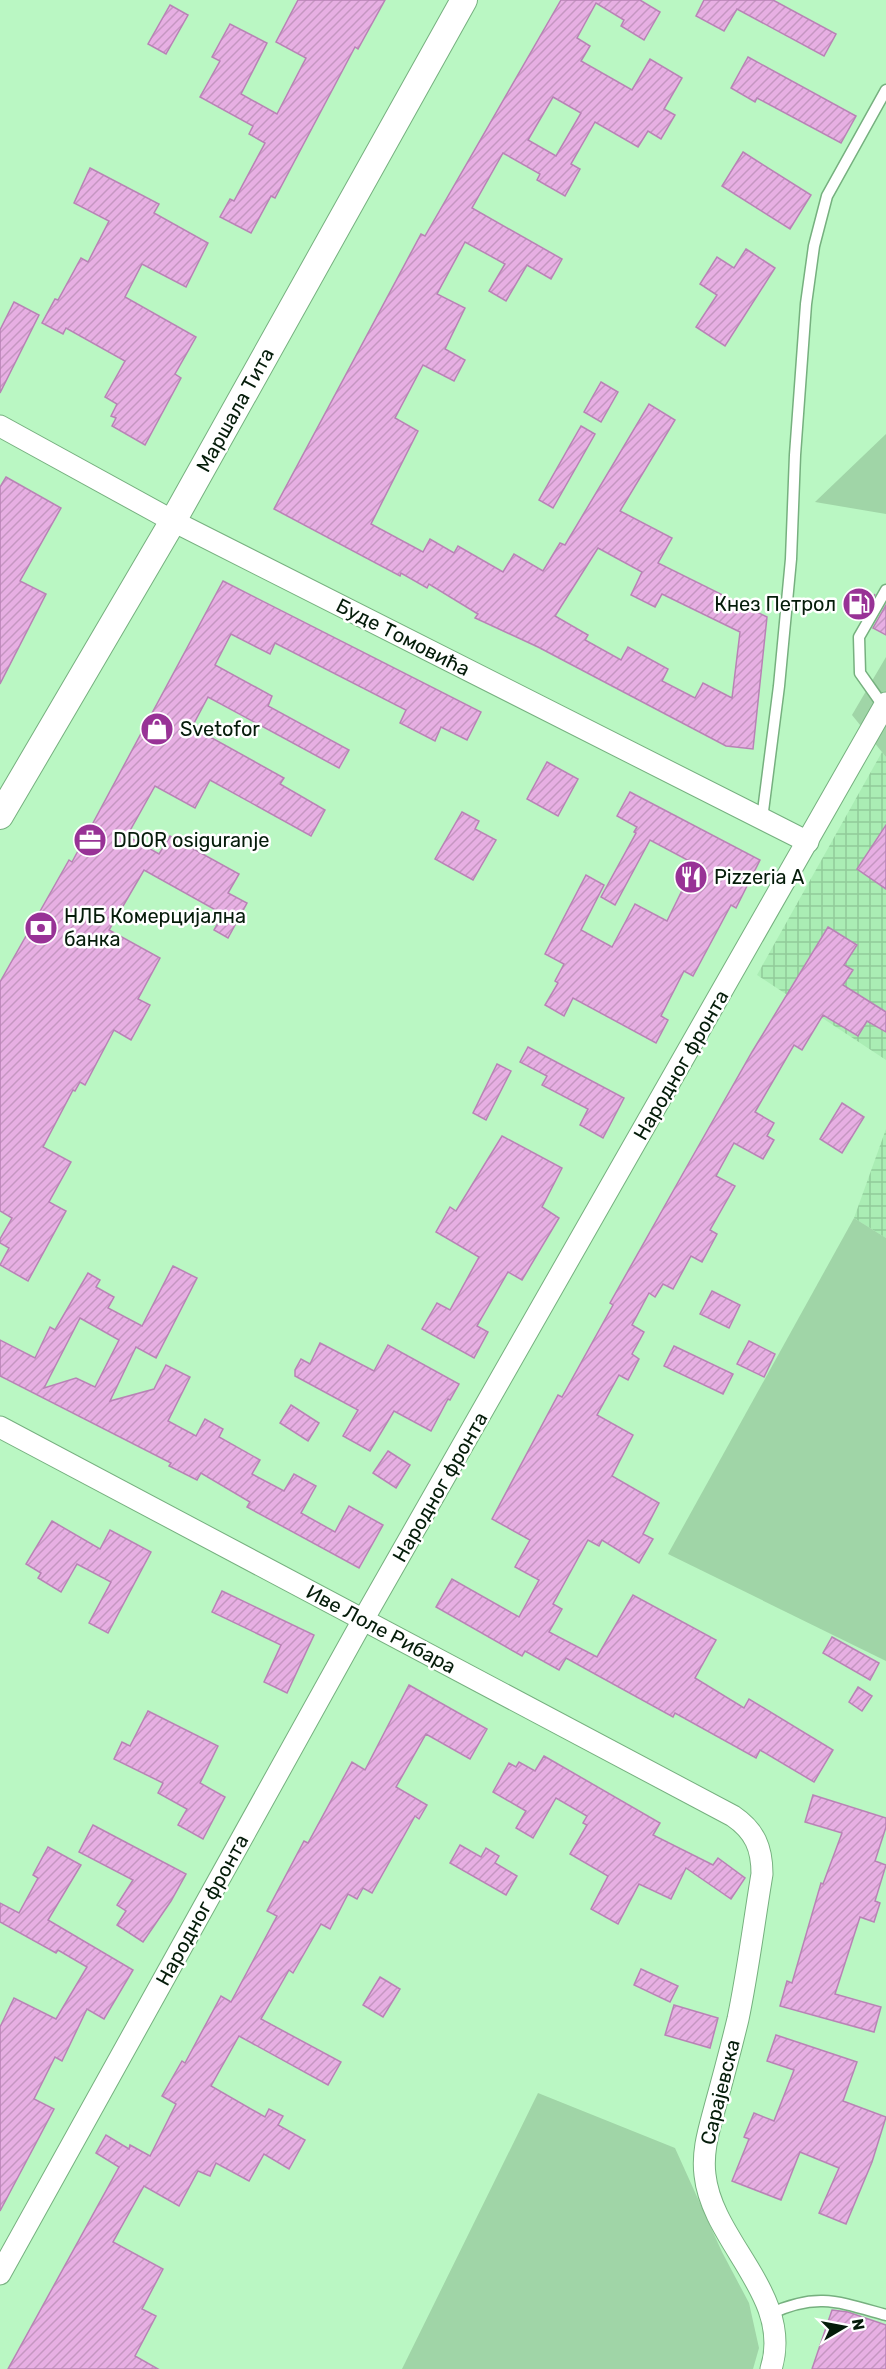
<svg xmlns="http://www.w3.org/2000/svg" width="886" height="2369" viewBox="0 0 886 2369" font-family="Rubik,sans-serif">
<defs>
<pattern id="industrial-grid" width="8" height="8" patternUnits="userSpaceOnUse" patternTransform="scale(1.5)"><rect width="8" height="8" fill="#aaedb4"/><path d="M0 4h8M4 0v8" fill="none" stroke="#91cb99"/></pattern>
<pattern id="building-hatch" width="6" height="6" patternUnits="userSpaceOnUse" patternTransform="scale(1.5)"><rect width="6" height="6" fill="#e7afe3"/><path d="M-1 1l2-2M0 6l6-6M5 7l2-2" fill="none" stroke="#c596c1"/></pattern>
</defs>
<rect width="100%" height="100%" fill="#baf7c3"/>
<g fill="url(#industrial-grid)">
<polygon points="882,752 886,757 886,1060 757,975"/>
<polygon points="886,1129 886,1238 854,1218"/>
</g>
<g fill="#a0d5a7">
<polygon points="886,434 886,514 815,502"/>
<polygon points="886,657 886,757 852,715"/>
<polygon points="854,1218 886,1238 886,1661 668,1554"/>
<polygon points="538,2093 675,2148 722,2252 749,2303 759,2348 753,2369 402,2369"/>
</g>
<g fill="url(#building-hatch)" stroke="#b883b5" stroke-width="1.5" fill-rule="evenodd">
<polygon points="298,0 385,0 358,49 355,47 275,198 271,196 251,233 220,217 230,199 234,201 265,143 249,134 253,126 200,97 220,61 212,57 230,24 267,43 241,94 277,114 306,58 276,42"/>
<path d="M 561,0 L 640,0 L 660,12 L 644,40 L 621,26 L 624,20 L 596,3 L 577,38 L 590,46 L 581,61 L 632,90 L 650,59 L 682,78 L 664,109 L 675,115 L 661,139 L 648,131 L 638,147 L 595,122 L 571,164 L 580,169 L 565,196 L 537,180 L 540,174 L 503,153 L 472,208 L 562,259 L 551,279 L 527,265 L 506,301 L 489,291 L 505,264 L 465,242 L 437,294 L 465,308 L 445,349 L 465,360 L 454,381 L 423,365 L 395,418 L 418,431 L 371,524 L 423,552 L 430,539 L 454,553 L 458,546 L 503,572 L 514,554 L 543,571 L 560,543 L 565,545 L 649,404 L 675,420 L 620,511 L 672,538 L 658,563 L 767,617 L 753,749 L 726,746 L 538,647 L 475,618 L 478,614 L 429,584 L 427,588 L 401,573 L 400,576 L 274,509 L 421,234 L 425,236 ZM 553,97 L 581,113 L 556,156 L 528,140 ZM 598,548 L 642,572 L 631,595 L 655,607 L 662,594 L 740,632 L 732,698 L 703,683 L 695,698 L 662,681 L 668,669 L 628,647 L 621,660 L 585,640 L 588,635 L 555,616 Z"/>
<polygon points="704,0 773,0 836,34 824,56 737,9 724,31 696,16"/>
<polygon points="170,5 188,15 166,54 148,44"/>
<polygon points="748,57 856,116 841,143 757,98 755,102 731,88"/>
<polygon points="743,152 811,195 790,229 722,186"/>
<polygon points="90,168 159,204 154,213 208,243 186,287 142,264 125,297 196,337 175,374 181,378 145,445 112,426 116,418 111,416 117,404 105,397 125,361 66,328 63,334 42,323 55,299 58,300 81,258 88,262 109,221 74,203"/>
<polygon points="746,249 775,268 725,346 696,327 717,295 700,284 717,257 734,268"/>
<polygon points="14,302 39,315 0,393 0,330"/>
<polygon points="601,382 618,392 601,422 584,412"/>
<polygon points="581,426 595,434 553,508 539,500"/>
<polygon points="6,477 61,508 20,581 46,594 0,684 0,487"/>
<polygon points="223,581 481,712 467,740 441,727 435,741 400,723 406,710 275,643 270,654 231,634 215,665 272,696 268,706 349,750 339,768 208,697 192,727 284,778 280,784 325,810 311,836 210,780 195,808 155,786 127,836 159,854 170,836 239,874 228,893 247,903 228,938 214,930 223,914 144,870 109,930 160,958 138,999 150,1005 131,1040 114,1030 85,1085 80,1082 75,1091 73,1090 43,1147 71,1162 49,1202 66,1211 28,1281 0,1265 9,1248 0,1243 0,1239 12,1218 0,1211 0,982 69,860 72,862"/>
<polygon points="855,588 873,598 875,594 860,620 861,615 845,605"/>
<polygon points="886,605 886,635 873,628"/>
<polygon points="547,762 578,779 558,816 527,799"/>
<polygon points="630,792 760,860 736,908 731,905 693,976 684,971 661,1016 668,1020 656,1043 573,998 564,1016 545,1005 558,983 555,981 564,964 545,954 586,875 604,885 581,930 612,947 635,904 667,921 695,864 650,840 615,905 601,897 636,833 634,832 637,827 617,816"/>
<polygon points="462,812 479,821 475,829 496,840 473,880 435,859"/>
<polygon points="886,825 886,889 857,869"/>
<polygon points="828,927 857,945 844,965 853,970 843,985 886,1012 886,1032 867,1021 858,1036 823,1015 802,1050 794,1045 755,1112 774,1123 767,1136 774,1140 763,1159 734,1143 716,1176 735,1186 710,1230 717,1234 702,1262 691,1256 673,1289 663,1284 655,1297 649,1293 632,1325 644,1332 632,1354 639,1359 628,1380 619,1375 597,1415 633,1435 612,1476 659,1503 643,1534 653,1539 639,1563 602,1540 599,1546 588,1540 553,1604 562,1609 549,1632 597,1657 633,1595 716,1640 695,1678 744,1708 749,1699 833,1750 814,1782 760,1750 756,1758 675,1713 673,1717 566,1658 559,1670 525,1651 522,1656 436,1607 452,1579 519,1617 539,1580 515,1567 530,1540 492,1519 558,1395 562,1397 613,1305 610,1303 690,1161 752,1052"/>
<polygon points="528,1047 624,1098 603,1138 580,1125 588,1109 542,1085 547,1076 520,1062"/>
<polygon points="497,1064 511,1071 486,1120 473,1113"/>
<polygon points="842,1103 864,1117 842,1153 820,1139"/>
<polygon points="502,1136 562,1168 542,1207 559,1218 522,1280 508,1272 477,1326 488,1332 474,1358 422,1329 437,1303 450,1310 479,1257 436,1232 450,1207 456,1211"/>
<path d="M 173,1266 L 197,1278 L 156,1358 L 136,1347 L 110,1401 L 154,1389 L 166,1365 L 190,1377 L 168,1421 L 196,1436 L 205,1419 L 223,1429 L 219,1437 L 260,1460 L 252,1474 L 284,1491 L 294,1474 L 316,1486 L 301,1513 L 335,1532 L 349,1506 L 383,1525 L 359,1568 L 247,1507 L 250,1502 L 201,1473 L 197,1480 L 169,1466 L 171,1463 L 0,1376 L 0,1340 L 35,1358 L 50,1327 L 55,1330 L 88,1273 L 100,1280 L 96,1287 L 114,1297 L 108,1308 L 142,1326 ZM 80,1318 L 119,1340 L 95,1387 L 76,1378 L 44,1388 Z"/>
<polygon points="712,1291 740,1305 729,1328 700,1314"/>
<polygon points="749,1341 775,1354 764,1377 737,1364"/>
<polygon points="320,1343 374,1371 388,1345 459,1384 450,1400 448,1399 431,1431 394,1411 370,1451 343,1436 358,1410 295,1376 295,1370 301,1359 310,1364"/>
<polygon points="674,1346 733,1374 723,1394 664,1366"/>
<polygon points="291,1405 319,1423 308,1441 280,1423"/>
<polygon points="388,1451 410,1465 396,1488 373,1473"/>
<polygon points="52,1521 100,1549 110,1530 151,1552 108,1633 89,1623 111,1582 77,1564 61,1592 38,1578 41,1573 26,1564"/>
<polygon points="222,1591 314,1635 287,1693 264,1682 281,1645 212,1612"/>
<polygon points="832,1637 879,1663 870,1680 823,1653"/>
<polygon points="409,1685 487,1729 470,1759 426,1734 396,1787 427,1805 419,1819 415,1816 372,1893 363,1888 357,1899 348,1894 330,1929 321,1924 293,1973 289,1970 261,2019 341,2062 328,2085 239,2036 211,2086 265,2117 269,2109 283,2116 278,2125 305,2140 289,2169 264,2154 249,2181 216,2163 210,2176 198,2171 179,2206 144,2186 113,2242 163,2269 142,2309 156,2316 135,2356 158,2369 8,2369 119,2167 96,2153 106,2135 129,2149 130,2145 150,2156 176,2104 162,2096 182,2061 185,2063 221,1996 231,2002 277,1916 267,1911 304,1841 308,1843 352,1762 365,1770"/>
<polygon points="858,1687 872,1696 862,1711 849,1702"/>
<polygon points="148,1711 218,1746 200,1783 225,1797 203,1839 178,1825 187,1809 158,1793 163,1783 114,1759 122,1742 130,1746"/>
<polygon points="544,1756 660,1823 653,1835 713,1865 718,1858 745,1878 731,1899 686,1868 671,1899 639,1884 618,1924 591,1909 608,1876 570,1854 587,1825 583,1823 587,1816 556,1798 533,1838 516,1828 526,1811 493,1792 509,1763 516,1767 519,1762 535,1771"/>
<polygon points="813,1795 886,1818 886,1827 875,1861 886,1865 875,1901 880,1903 874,1922 860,1917 835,1994 881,2007 874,2032 780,2006 787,1981 792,1983 821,1883 823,1884 842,1833 805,1822"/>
<polygon points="93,1825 186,1874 171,1901 143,1942 117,1925 126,1911 117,1905 133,1880 79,1852"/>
<polygon points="460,1845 481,1857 486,1848 499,1856 495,1863 517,1876 506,1895 450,1863"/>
<polygon points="48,1847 81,1865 48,1920 133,1970 104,2019 87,2009 62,2061 55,2057 34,2099 54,2109 0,2211 0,2027 14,1998 56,2019 87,1967 58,1950 56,1953 0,1922 0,1903 19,1913 38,1878 33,1875"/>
<polygon points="641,1969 678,1986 670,2002 634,1985"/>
<polygon points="380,1977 400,1989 383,2017 363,2005"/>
<polygon points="674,2005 718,2018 710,2048 665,2035"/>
<polygon points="776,2035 857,2062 843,2101 886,2117 872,2162 846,2224 819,2213 839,2168 800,2152 781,2200 732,2181 749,2139 744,2137 754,2113 774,2121 794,2070 767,2061"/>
<polygon points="832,2310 848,2312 886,2325 886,2369 812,2369"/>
</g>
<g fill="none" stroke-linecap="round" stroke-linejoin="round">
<defs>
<g id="service">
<polyline points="884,707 860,673 859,637 886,590"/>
<polyline points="762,819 779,686 791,559 795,455 806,304 814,246 827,196 886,90"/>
<path d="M 770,2314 C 817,2292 839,2302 886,2315"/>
</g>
<g id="minor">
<polyline points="0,426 173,521 808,842"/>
<path d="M 0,1427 L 733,1816 C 755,1831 762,1848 762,1874 C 754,1922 748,1971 738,2019 C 731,2048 723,2078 715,2107 C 709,2130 702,2151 705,2175 C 712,2242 794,2296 771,2369"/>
<polyline points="0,2274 363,1620 886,703"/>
</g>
<polyline id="tertiary" points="0,816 173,521 464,0"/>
</defs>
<use href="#service" stroke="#76b07f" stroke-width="13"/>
<use href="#minor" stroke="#76b07f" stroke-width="23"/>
<use href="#tertiary" stroke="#76b07f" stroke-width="28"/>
<use href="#service" stroke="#fff" stroke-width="10"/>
<use href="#minor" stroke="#fff" stroke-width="21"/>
<use href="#tertiary" stroke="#fff" stroke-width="26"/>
</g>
<defs>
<symbol id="fuel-disc" viewBox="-11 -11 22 22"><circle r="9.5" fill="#983296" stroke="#fff"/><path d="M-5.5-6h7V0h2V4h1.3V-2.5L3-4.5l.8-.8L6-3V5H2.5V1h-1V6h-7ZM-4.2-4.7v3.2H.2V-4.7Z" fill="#fff"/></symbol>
<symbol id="shop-disc" viewBox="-11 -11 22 22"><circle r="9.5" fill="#983296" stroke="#fff"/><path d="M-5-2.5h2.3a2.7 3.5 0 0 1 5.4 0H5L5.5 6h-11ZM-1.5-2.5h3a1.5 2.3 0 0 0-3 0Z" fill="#fff"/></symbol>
<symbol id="office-disc" viewBox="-11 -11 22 22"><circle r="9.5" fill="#983296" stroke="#fff"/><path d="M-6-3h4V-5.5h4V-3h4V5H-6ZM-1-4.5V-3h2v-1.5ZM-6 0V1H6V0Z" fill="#fff"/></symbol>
<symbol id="restaurant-disc" viewBox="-11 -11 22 22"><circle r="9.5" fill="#983296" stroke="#fff"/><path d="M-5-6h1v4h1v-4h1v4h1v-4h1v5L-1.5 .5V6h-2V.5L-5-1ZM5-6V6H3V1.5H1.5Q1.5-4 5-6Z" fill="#fff"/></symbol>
<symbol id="bank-disc" viewBox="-11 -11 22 22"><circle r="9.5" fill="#983296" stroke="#fff"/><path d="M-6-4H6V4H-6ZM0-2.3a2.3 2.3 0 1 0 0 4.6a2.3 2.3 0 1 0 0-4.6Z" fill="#fff"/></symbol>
</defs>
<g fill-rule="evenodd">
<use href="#fuel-disc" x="840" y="585" width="38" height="38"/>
<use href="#shop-disc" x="138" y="710" width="38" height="38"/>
<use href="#office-disc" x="71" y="821" width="38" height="38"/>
<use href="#restaurant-disc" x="672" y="858" width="38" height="38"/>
<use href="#bank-disc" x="22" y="909" width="38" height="38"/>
</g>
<g text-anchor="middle" stroke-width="5" stroke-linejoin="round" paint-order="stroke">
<g font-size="20" fill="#051c0a" stroke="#fff">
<text transform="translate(235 410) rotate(-61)" y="7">Маршала Тита</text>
<text transform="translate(403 637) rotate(27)" y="7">Буде Томовића</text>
<text transform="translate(681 1065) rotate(-60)" y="7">Народног фронта</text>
<text transform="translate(440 1487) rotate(-60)" y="7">Народног фронта</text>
<text transform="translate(381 1629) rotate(28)" y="7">Иве Лоле Рибара</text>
<text transform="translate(202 1910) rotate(-61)" y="7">Народног фронта</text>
<text transform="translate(720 2092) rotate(-76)" y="7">Сарајевска</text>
</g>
<g font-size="20" fill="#051c0a" stroke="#fff" text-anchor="start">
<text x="836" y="611" text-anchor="end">Кнез Петрол</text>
<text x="180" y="736">Svetofor</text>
<text x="113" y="847">DDOR osiguranje</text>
<text x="714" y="884">Pizzeria A</text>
<text x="64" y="923">НЛБ Комерцијална<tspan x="64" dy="23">банка</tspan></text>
</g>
</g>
<g transform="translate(844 2327) rotate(80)" stroke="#ffffff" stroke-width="4.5" paint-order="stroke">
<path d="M0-4.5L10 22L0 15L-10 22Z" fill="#051c0a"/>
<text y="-9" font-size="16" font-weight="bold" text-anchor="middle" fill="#051c0a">N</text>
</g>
</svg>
